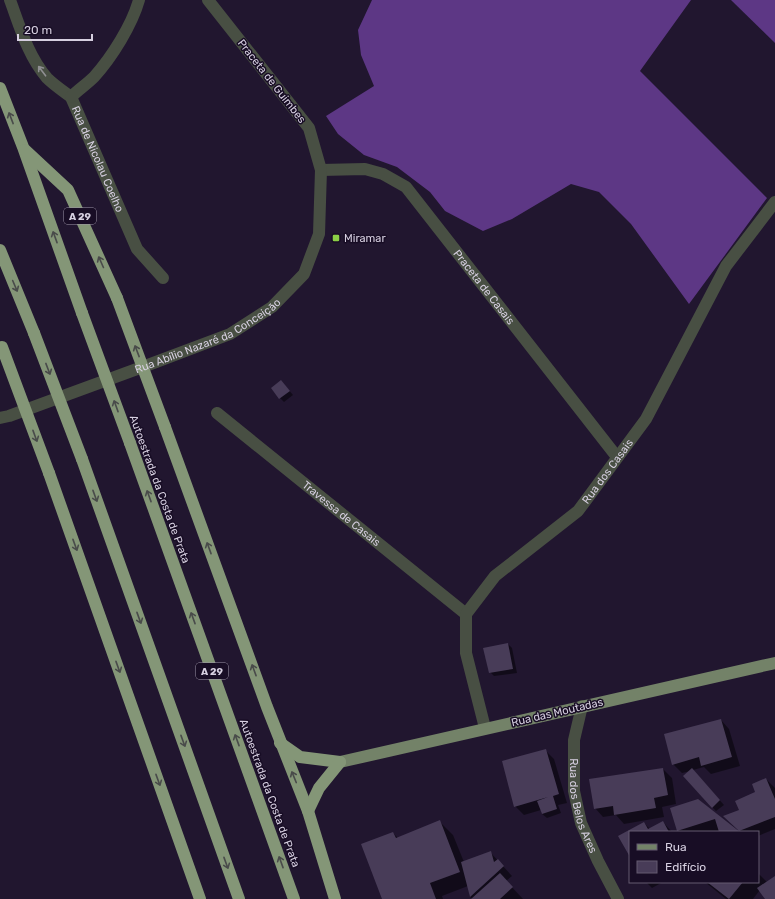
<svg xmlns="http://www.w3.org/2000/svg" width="775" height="899" viewBox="0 0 775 899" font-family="Rubik,sans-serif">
<rect width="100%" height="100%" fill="#21162f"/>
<g fill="#5d3785">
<polygon points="372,0 691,0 640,71 767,198 689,304 631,224 599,192 571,184 512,219 483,231 445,211 430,192 397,167 364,155 338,134 326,116 374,86 361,55 358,30"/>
<polygon points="731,0 775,0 775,43"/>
</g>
<g fill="#0007">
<polygon points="281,381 293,395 284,402 280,398"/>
<polygon points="508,644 512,648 517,673 494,676 490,672"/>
<polygon points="721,720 729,729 740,766 711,774 704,767 693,770 724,805 716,811 712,807 691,771 682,773 673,764"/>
<polygon points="545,750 554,759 567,803 558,805 561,813 547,818 542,814 541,810 524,815 515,806"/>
<polygon points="663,769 672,778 676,804 662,807 664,817 624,824 616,815 603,817 595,808"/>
<polygon points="766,779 775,788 775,829 758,836 758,832 741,832 733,825 740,811 757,793"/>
<polygon points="698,800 738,832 680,832 678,830"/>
<polygon points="440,822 453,835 464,862 490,852 512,876 506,881 523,899 473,899 470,897 468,886 442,896 443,899 383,899 393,833 398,838"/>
<polygon points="663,822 672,832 630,832 630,855 620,836 644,823 650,829"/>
<polygon points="758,873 767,882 775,877 775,899 767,899 760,890 753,899 726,899 705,882 758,882"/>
<polygon points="646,882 663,882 652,888"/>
</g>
<g fill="#483c58">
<polygon points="281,380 290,391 279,399 271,388"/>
<polygon points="508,643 513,669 489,673 483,648"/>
<polygon points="721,719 732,757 701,766 699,757 672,765 664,734"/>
<polygon points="546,749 559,794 553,796 557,809 542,814 537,801 548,797 514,807 502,761"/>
<polygon points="663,768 668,795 654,798 656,808 614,815 613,806 594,809 589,779"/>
<polygon points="692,768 720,800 712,808 683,776"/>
<polygon points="766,778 775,799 775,817 739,831 723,816 739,810 735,801 755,792 752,784"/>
<polygon points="698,799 740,832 719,832 715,819 677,831 670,808"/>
<polygon points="440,820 460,872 430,883 436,899 382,899 361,844 393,832 396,838"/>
<polygon points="663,821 669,832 630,832 630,857 618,836 644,822 648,829"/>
<polygon points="491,851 494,862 498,859 504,866 470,897 461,862"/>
<polygon points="500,873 513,887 500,899 471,899"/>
<polygon points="775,876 775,899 765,899 757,888"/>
<polygon points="707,882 743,882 729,899"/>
</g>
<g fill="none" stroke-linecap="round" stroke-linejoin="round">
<g stroke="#484f43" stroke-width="12">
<path id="s1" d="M 10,0 C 20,27 28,56 47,78 C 54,85 63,91 71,97 L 137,249 L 163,278"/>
<path d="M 71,97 C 78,90 87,84 94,77 C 112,57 132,25 139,0"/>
<path id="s2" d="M 321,170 L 365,169 L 383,174 L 406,187 L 617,457"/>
<path id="s3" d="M 217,413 L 466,614"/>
<path id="s4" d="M 0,418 L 9,416 L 156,362 L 230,334 L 272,307 L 304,274 L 319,234 L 321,170 L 309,128 L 208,0"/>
<path id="s5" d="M 582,706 L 574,740 L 574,791 L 581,823 L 598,861 L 618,899"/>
<path id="s6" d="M 485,728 L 466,653 L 466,614 L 495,576 L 578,511 L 646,419 L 726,266 L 775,202"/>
</g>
<polyline stroke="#738268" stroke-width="12" points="340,762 775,663"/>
<g stroke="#849677" stroke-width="12">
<polyline points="0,88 23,147 82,313"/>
<polyline points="25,150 68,190 117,298"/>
<polyline points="0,250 34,333"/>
<polyline points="165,427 267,707 308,811 335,899"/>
<polyline points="130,443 294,899"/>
<polyline points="82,459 239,899"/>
<polyline points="49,473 200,899"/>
<polyline points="280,743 300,757 340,762"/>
<polyline points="308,811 319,788 340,762"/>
</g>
<g stroke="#849677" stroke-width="12">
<polyline points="117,298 165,427"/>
<polyline points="82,313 130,443"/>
<polyline points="34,333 82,459"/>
<polyline points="2,347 49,473"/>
</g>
</g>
<defs><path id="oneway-shaft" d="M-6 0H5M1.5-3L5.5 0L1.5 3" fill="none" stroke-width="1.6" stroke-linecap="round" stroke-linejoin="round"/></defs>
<use stroke="#8f8f92" href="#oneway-shaft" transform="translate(42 71) rotate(-127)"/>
<g stroke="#494b4a">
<use href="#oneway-shaft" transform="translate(11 118) rotate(-111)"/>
<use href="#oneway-shaft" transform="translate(55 237) rotate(-110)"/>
<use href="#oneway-shaft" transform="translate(101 262) rotate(-114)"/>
<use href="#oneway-shaft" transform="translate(15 286) rotate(67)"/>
<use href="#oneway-shaft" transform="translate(137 351) rotate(-111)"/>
<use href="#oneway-shaft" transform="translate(48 369) rotate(69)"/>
<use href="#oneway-shaft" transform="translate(116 406) rotate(-110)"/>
<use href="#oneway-shaft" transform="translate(35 436) rotate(70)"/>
<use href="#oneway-shaft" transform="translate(95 496) rotate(70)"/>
<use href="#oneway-shaft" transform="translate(149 496) rotate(-110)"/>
<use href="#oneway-shaft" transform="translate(75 545) rotate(70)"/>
<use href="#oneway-shaft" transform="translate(209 548) rotate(-110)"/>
<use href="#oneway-shaft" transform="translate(139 618) rotate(70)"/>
<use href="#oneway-shaft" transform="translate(193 618) rotate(-110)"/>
<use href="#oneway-shaft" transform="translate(118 667) rotate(70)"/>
<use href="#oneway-shaft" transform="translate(254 670) rotate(-110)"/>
<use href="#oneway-shaft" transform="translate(237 740) rotate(-110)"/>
<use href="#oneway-shaft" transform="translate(183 741) rotate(70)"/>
<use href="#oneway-shaft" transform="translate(294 777) rotate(-112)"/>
<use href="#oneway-shaft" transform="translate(158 780) rotate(70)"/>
<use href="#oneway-shaft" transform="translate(281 862) rotate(-110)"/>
<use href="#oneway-shaft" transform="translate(226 863) rotate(70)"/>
</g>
<rect fill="#8bce46" stroke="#180d25" stroke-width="1.5" x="332" y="234" width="8" height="8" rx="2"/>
<g text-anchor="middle" stroke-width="3" stroke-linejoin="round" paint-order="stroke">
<g fill="#180d25" stroke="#9d95a8" stroke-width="1">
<rect x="64" y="208" width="32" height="16" rx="3"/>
<rect x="196" y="663" width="32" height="16" rx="3"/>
</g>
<g font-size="10" font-weight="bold" fill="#d6cfe0">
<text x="80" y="220">A 29</text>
<text x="212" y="675">A 29</text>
</g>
<g font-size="11" fill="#d6cfe0" stroke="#180d25">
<text transform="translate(272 81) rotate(52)" y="4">Praceta de Guimbes</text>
<text dy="4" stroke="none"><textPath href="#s1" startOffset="185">Rua de Nicolau Coelho</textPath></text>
<text dy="4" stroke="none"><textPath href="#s2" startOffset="216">Praceta de Casais</textPath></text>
<text dy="4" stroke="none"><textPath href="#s4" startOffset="224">Rua Abílio Nazaré da Conceição</textPath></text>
<text dy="4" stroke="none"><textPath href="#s6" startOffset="319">Rua dos Casais</textPath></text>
<text transform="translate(160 489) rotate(70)" y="4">Autoestrada da Costa de Prata</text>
<text dy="4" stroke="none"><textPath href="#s3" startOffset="160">Travessa de Casais</textPath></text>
<text transform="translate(557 712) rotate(-13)" y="4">Rua das Moutadas</text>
<text transform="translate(270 793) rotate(70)" y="4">Autoestrada da Costa de Prata</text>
<text dy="4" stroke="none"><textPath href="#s5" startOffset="102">Rua dos Belos Ares</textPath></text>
</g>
<g font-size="11" fill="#d6cfe0" stroke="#180d25" text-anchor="start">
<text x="344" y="242">Miramar</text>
</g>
</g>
<rect x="629" y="831" width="130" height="52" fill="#180d25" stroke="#645b70"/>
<rect x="637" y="844" width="20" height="6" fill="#738268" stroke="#645b70"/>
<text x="665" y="851" font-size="12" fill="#d6cfe0">Rua</text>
<rect x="637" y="861" width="20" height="12" fill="#483c58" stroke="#645b70"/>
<text x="665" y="871" font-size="12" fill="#d6cfe0">Edifício</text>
<path d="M18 34v6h74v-6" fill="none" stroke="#d6cfe0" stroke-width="2"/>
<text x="24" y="34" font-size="12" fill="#d6cfe0" stroke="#180d25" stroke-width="3" paint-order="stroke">20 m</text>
</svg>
